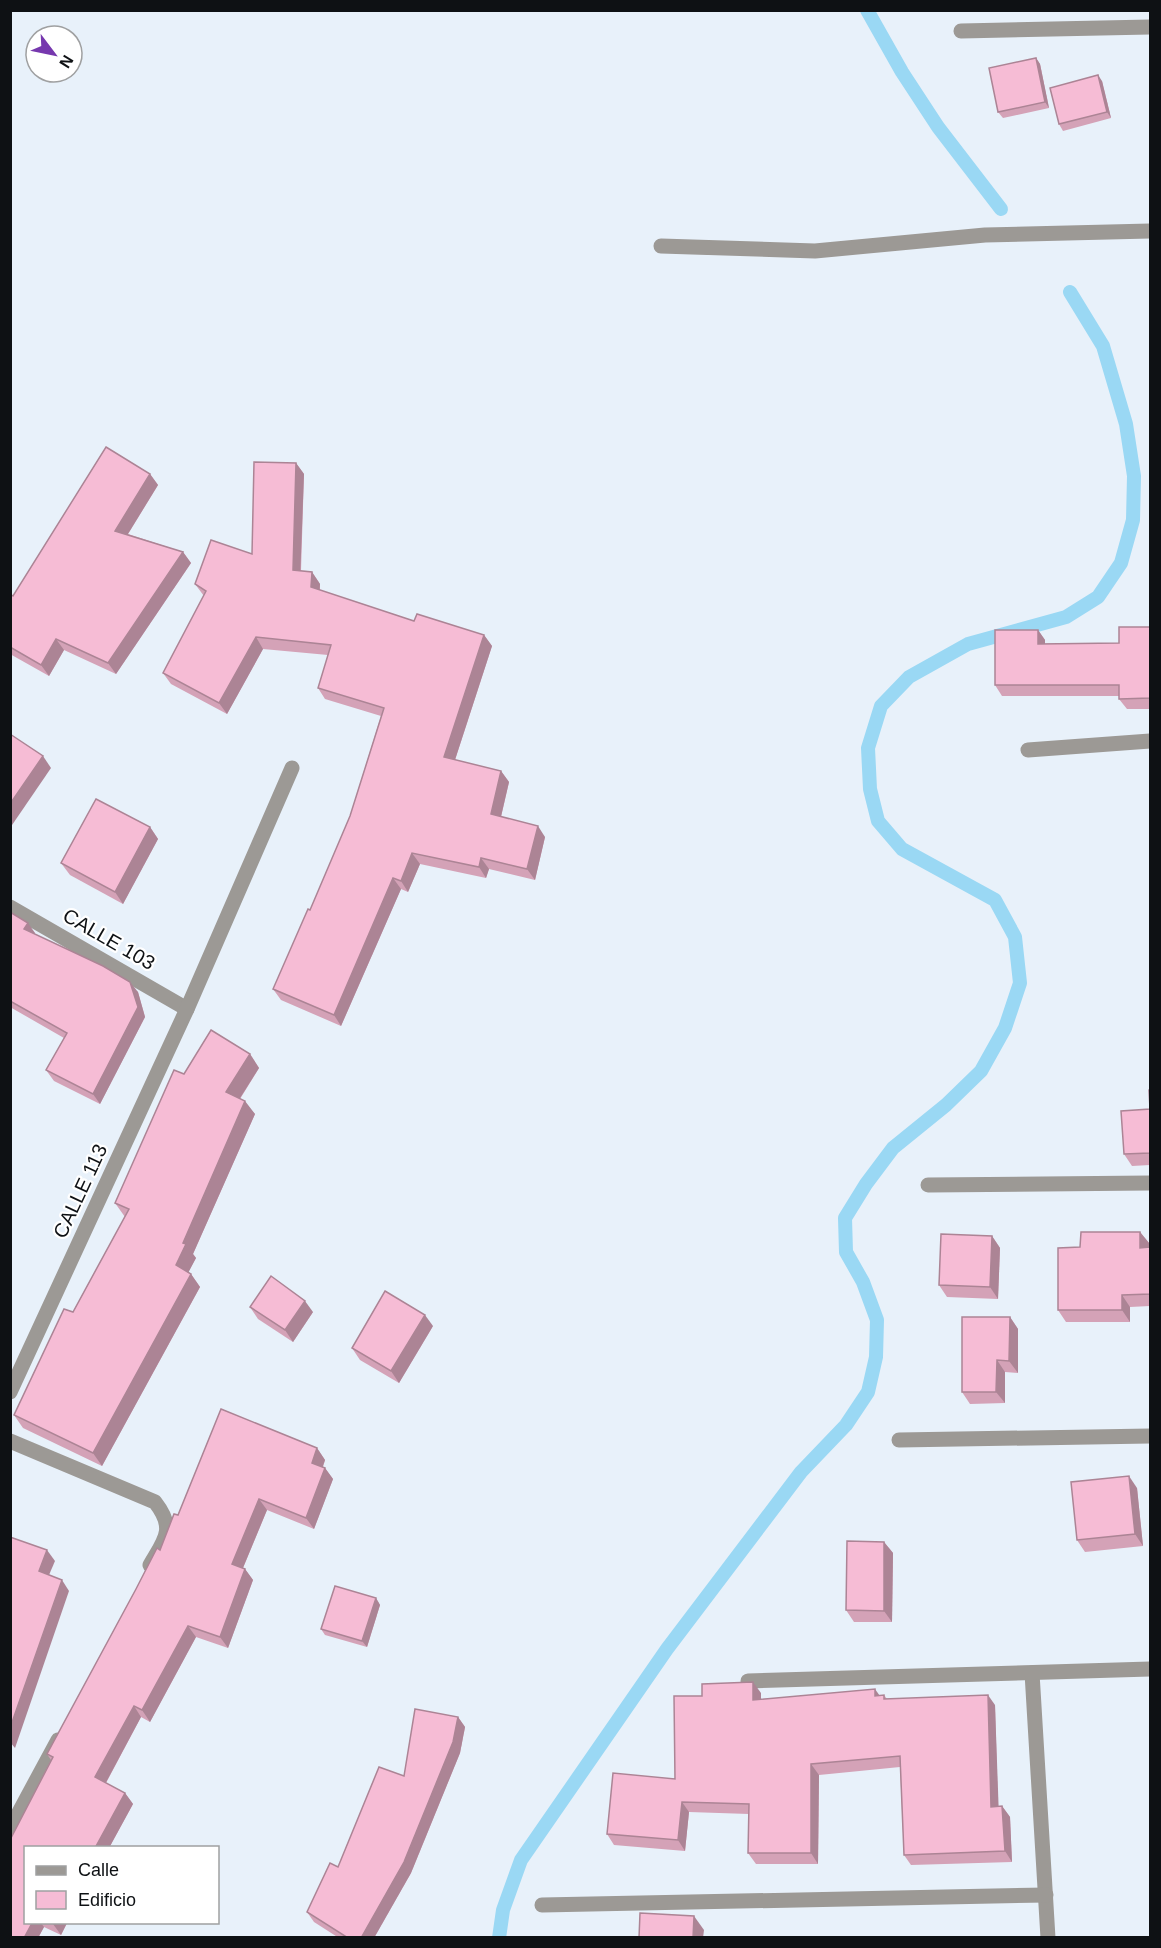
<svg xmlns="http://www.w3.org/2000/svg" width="1161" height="1948" viewBox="0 0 1161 1948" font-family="Helvetica,sans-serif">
<rect width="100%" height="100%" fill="#e8f1fa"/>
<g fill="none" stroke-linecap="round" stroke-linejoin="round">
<g stroke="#9ad8f4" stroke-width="14">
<polyline points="867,10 902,72 938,127 1001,209"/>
<polyline points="499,1938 503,1910 521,1860 667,1649 801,1472 846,1425 868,1392 876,1357 877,1320 863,1282 846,1252 845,1218 866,1184 893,1148 946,1105 981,1071 1005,1028 1020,983 1015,937 995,900 902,849 878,821 870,789 868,748 881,706 909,677 968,644 1066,617 1098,597 1121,563 1133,520 1134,476 1126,424 1103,346 1070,292"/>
</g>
<g stroke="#9c9995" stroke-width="15">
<polyline points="961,31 1150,27"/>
<polyline points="661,246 815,251 985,235 1150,231"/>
<polyline points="1028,750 1150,741"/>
<polyline points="10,907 187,1009"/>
<polyline points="928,1185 1150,1183"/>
<polyline points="10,1392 187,1009 292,768"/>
<polyline points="899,1440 1150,1436"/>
<path d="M 10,1441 L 155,1502 C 176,1529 165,1539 150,1565"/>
<polyline points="1032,1673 1048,1938"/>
<polyline points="748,1681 1150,1669"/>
<polyline points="10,1829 58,1740"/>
<polyline points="542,1905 1046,1895"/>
</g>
</g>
<g fill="#d4a2b7">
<polygon points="1036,58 1040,64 1049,108 1003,118 998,112"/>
<polygon points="1102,81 1111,118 1063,131 1059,124"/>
<polygon points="296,463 304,474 301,571 312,572 320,584 320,590 414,621 484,635 492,646 455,760 501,771 509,782 501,817 545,837 535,880 489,869 486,878 420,864 408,892 401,889 341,1026 281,1000 273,989 310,910 350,816 381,716 325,699 318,688 328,655 263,649 227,714 171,684 163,673 204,596 195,584 252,554"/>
<polygon points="150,474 158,485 128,534 183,552 191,563 116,674 64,650 49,676 10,654 10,594 13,596"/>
<polygon points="1150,627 1150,709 1127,709 1119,699 1119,696 1002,696 995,685 1038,630 1045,640 1045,644 1119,643"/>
<polygon points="150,827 158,839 123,904 70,875 61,863"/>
<polygon points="10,912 35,933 35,934 138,992 145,1017 100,1104 54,1081 46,1070 64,1038 10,1007"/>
<polygon points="250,1054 259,1068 240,1099 255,1114 193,1254 196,1258 188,1272 191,1274 200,1287 102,1466 23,1428 14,1415 73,1312 125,1217 115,1203 184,1074"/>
<polygon points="1150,1089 1150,1165 1132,1166 1124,1154 1150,1109"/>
<polygon points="1140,1232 1149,1243 1149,1247 1150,1247 1150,1306 1130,1307 1130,1322 1066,1322 1058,1310 1080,1247"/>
<polygon points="992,1236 1000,1248 998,1299 947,1297 939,1285"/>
<polygon points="250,1307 313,1312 293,1342 258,1319"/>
<polygon points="1010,1317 1018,1329 1018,1373 1005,1372 1005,1403 970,1404 962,1392"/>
<polygon points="433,1326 399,1383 360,1360 352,1348"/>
<polygon points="221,1409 317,1448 325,1460 323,1467 325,1468 333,1479 314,1529 267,1510 243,1568 245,1569 253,1580 228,1648 196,1637 150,1722 141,1717 106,1783 125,1793 133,1804 109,1848 26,1848 26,1923 67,1923 61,1935 44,1927 38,1938 10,1938 10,1840 51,1760 47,1754 136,1589 157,1548 160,1550 174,1514 178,1515"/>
<polygon points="1137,1488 1143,1546 1085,1552 1077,1540"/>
<polygon points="884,1542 893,1553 892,1622 854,1622 846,1610"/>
<polygon points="376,1598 380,1605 367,1647 325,1635 321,1629"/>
<polygon points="761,1693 761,1699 884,1695 887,1699 995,1705 998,1807 1002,1806 1010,1817 1012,1862 911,1865 904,1855 900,1767 819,1775 818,1864 756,1864 748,1853 749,1814 689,1812 685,1851 614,1845 607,1834 675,1779"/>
<polygon points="458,1717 465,1727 460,1753 411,1873 374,1938 339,1938 314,1922 307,1912 404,1776"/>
</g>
<g fill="#ac8495">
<polygon points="1036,58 1040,64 1049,108 1045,102"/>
<polygon points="1098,75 1102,81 1111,118 1107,112"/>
<polygon points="296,463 304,474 300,581 293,570"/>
<polygon points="150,474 158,485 123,542 115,531"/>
<polygon points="183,552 191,563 116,674 108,663"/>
<polygon points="312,572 320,584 319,598 311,587"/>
<polygon points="1038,630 1045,640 1045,655 1038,644"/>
<polygon points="484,635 492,646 452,769 444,757"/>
<polygon points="256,637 263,649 227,714 219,703"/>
<polygon points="56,639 64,650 49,676 41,665"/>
<polygon points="43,756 51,768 10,828 10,804"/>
<polygon points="501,771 509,782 499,825 491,814"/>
<polygon points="538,826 545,837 535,880 527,869"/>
<polygon points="150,827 158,839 123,904 115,892"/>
<polygon points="412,853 420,864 408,892 401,881"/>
<polygon points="481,858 489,869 486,878 479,867"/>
<polygon points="393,878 401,889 341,1026 334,1015"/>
<polygon points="28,923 35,933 31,939 24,929"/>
<polygon points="130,982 138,992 145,1017 100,1104 93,1094"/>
<polygon points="250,1054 259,1068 235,1106 226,1092"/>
<polygon points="245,1101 255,1114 193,1254 196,1258 185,1279 176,1265 183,1243"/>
<polygon points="1140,1232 1149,1243 1149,1260 1140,1248"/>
<polygon points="992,1236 1000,1248 998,1299 990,1287"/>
<polygon points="191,1274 200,1287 102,1466 93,1453"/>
<polygon points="1122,1295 1130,1307 1130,1322 1122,1310"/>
<polygon points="305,1301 313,1312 293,1342 285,1330"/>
<polygon points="425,1315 433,1326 399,1383 391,1371"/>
<polygon points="1010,1317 1018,1329 1018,1373 1009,1361"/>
<polygon points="997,1360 1005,1372 1005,1403 996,1392"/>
<polygon points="317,1448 325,1460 320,1474 312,1463"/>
<polygon points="325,1468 333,1479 314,1529 306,1518"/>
<polygon points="1129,1476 1137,1488 1143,1546 1135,1534"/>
<polygon points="259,1499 267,1510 240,1575 232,1564"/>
<polygon points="884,1542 893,1553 892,1622 884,1611"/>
<polygon points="47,1550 55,1561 46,1582 39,1571"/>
<polygon points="245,1569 253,1580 228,1648 220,1637"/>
<polygon points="62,1580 69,1591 15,1748 10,1742 10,1728"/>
<polygon points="376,1598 380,1605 367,1647 362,1641"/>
<polygon points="188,1626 196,1637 150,1722 142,1710"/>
<polygon points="753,1682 761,1693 761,1710 753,1700"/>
<polygon points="875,1689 882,1699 875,1696"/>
<polygon points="988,1695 995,1705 999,1818 991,1807"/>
<polygon points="134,1706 141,1717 103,1788 95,1777"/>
<polygon points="458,1717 465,1727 460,1753 411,1873 374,1938 361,1938"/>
<polygon points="811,1764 819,1775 818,1864 811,1853"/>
<polygon points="125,1793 133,1804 109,1848 95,1848"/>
<polygon points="682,1802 689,1812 685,1851 678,1840"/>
<polygon points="1002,1806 1010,1817 1012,1862 1005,1851"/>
<polygon points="694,1916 704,1930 703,1938 693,1938"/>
<polygon points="32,1923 41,1923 44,1927 38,1938 24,1938"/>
<polygon points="53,1923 67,1923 61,1935 53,1924"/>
</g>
<g fill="#f6bcd5" stroke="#ac8495" stroke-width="1.5">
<polygon points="1036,58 1045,102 998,112 989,68"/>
<polygon points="1098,75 1107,112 1059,124 1050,88"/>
<polygon points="106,447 150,474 115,531 183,552 108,663 56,639 41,665 10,647 10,594 13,596"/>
<polygon points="254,462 296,463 293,570 312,572 311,587 414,621 417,614 484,635 444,757 501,771 491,814 538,826 527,869 481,858 479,867 412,853 401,881 393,878 334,1015 273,989 308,909 310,910 350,816 384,708 318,688 331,645 256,637 219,703 163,673 206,591 195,584 211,540 252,554"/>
<polygon points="1119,627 1150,627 1150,698 1119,699 1119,685 995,685 995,630 1038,630 1038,644 1119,643"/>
<polygon points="10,734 43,756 10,804"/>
<polygon points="96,799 150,827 115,892 61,863"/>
<polygon points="10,912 28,923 24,929 103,966 130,982 138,1007 93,1094 46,1070 67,1033 10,1001"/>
<polygon points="211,1030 250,1054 226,1092 245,1101 183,1243 186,1244 176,1265 191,1274 93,1453 14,1415 64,1309 73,1312 129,1209 115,1203 174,1070 184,1074"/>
<polygon points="1150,1089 1150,1153 1124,1154 1121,1111 1150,1109 1149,1090"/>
<polygon points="1081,1232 1140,1232 1140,1248 1150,1247 1150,1294 1122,1295 1122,1310 1058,1310 1058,1248 1080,1247"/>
<polygon points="941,1234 992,1236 990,1287 939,1285"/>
<polygon points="271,1276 305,1301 285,1330 250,1307"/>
<polygon points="385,1291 425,1315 391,1371 352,1348"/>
<polygon points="962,1317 1010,1317 1009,1361 997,1360 996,1392 962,1392"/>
<polygon points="221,1409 317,1448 312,1463 325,1468 306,1518 259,1499 232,1564 245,1569 220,1637 188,1626 142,1710 134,1706 95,1777 125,1793 95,1848 26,1848 26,1923 32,1923 24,1938 10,1938 10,1840 53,1757 47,1754 136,1589 157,1548 160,1550 174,1514 178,1515"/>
<polygon points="1129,1476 1135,1534 1077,1540 1071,1482"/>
<polygon points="10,1537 47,1550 39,1571 62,1580 10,1728"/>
<polygon points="847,1541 884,1542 884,1611 846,1610"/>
<polygon points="335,1586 376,1598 362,1641 321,1629"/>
<polygon points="753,1682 753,1700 875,1689 875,1696 884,1695 884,1699 988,1695 991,1807 1002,1806 1005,1851 904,1855 900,1756 811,1764 811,1853 748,1853 749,1804 682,1802 678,1840 607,1834 613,1773 675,1779 674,1696 702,1696 702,1684"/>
<polygon points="415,1709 458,1717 453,1742 404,1862 361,1938 348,1938 307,1912 330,1863 338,1867 379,1767 404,1776"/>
<polygon points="640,1913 694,1916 693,1938 639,1938"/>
</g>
<g text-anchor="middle" stroke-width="4.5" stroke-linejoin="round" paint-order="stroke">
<g font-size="20" fill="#0e1114" stroke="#fff">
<text transform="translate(109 939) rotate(30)" y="7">CALLE 103</text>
<text transform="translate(80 1191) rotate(-65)" y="7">CALLE 113</text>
</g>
</g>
<rect width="1161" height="1948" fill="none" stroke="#0e1114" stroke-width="24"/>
<rect x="24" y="1846" width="195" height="78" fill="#ffffff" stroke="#9fa0a1" stroke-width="1.5"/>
<rect x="36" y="1866" width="30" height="9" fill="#9c9995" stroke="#9fa0a1" stroke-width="1.5"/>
<text x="78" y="1876" font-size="18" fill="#0e1114">Calle</text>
<rect x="36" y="1891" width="30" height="18" fill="#f6bcd5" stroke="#9fa0a1" stroke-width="1.5"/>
<text x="78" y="1906" font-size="18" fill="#0e1114">Edificio</text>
<g transform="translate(54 54) rotate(122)"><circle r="28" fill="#ffffff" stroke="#9fa0a1" stroke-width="1.5"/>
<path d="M0-4.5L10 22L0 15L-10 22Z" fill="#7638ae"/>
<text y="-9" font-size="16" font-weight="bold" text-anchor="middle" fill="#0e1114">N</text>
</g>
</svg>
